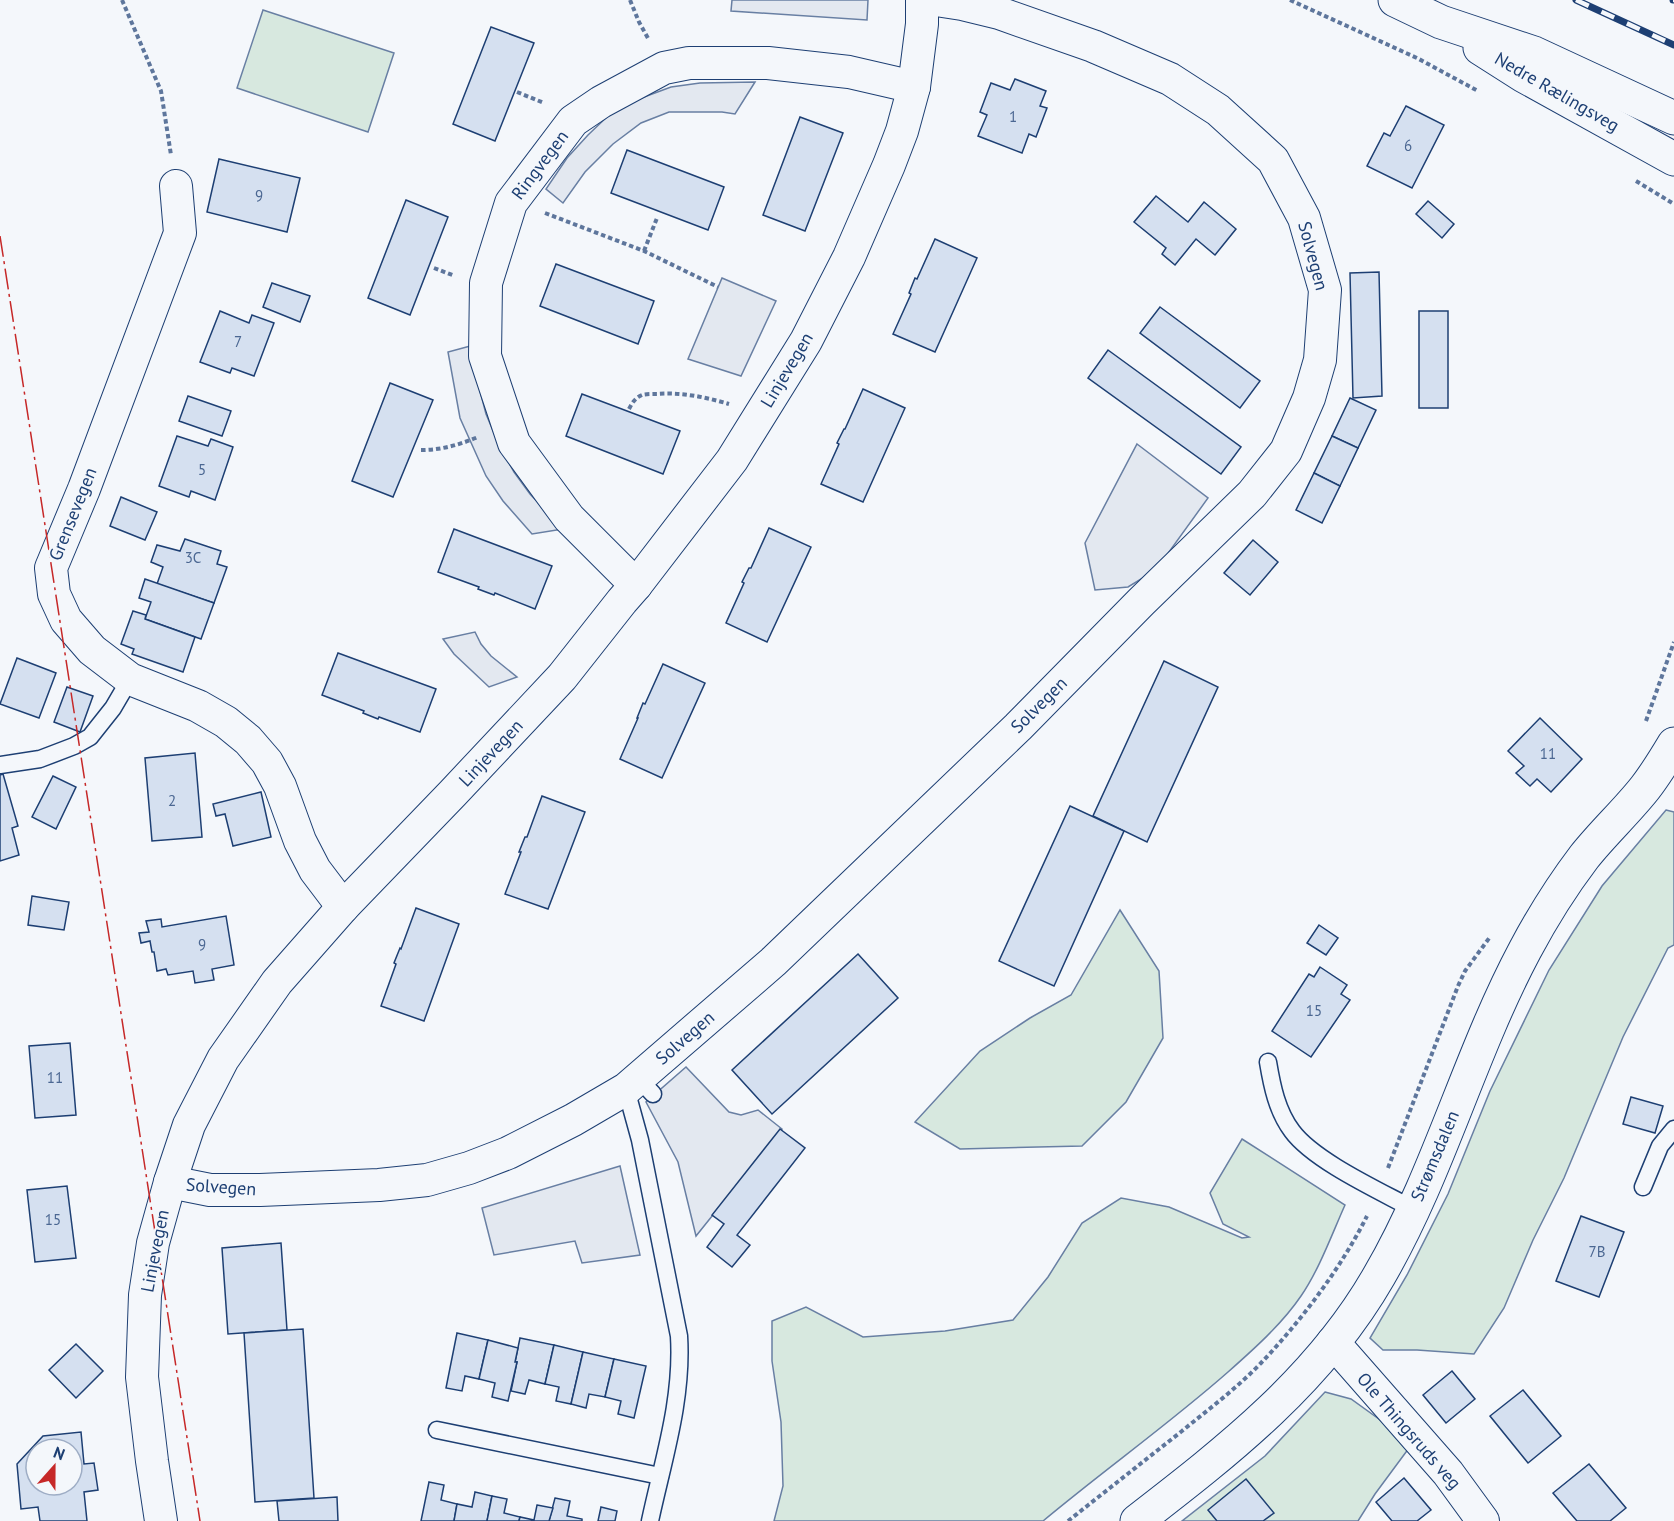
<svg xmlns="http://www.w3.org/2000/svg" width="1674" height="1521" viewBox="0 0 1674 1521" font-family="'PT Sans',sans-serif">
<rect width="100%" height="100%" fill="#f4f7fb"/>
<g fill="#d7e8df" stroke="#687fa3" stroke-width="1.5">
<polygon points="263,10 394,53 368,132 237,88"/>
<polygon points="1666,810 1674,812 1674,945 1668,948 1623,1037 1564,1178 1533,1240 1504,1308 1474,1354 1417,1350 1383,1350 1370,1338 1407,1275 1448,1194 1490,1091 1549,970 1602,886"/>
<polygon points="1120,910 1159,971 1163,1038 1126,1102 1082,1146 960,1149 915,1122 980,1051 1030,1018 1071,995"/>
<path d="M 1242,1139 L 1345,1205 C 1332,1234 1319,1270 1301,1296 C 1282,1324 1254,1349 1228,1372 C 1169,1424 1104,1470 1043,1521 L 774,1521 L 783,1486 L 781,1422 L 772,1361 L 772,1321 L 806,1307 L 863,1337 L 945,1331 L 1013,1320 L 1048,1277 L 1082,1223 L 1121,1198 L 1169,1207 L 1242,1238 L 1249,1237 L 1223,1224 L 1210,1193 Z"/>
<polygon points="1325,1392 1351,1399 1390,1427 1409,1448 1375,1494 1358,1521 1182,1521 1265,1456"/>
</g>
<g fill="#e3e8f0" stroke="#687fa3" stroke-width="1.5">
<polygon points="732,0 868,0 867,20 731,11"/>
<polygon points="755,82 735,114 722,112 669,112 641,123 613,144 585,172 563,203 546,189 567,158 588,135 610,114 636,100 671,87 700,83"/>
<polygon points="722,278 776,301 741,376 688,359"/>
<polygon points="474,345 479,387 486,414 499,445 514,472 530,494 563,529 532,534 503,501 486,476 460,418 448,352"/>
<polygon points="1137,444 1208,498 1156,570 1128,587 1095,590 1085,543"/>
<polygon points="475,632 481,644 491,656 517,677 489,687 454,654 443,639"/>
<polygon points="686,1067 729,1112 741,1115 758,1110 782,1129 696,1236 678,1162 646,1102"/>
<polygon points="620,1166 640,1255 582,1263 575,1241 494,1255 482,1208"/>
</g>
<g fill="#d5e0f0" stroke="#1d3f73" stroke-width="1.5" fill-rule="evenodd">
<polygon points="491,27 534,43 495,141 453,124"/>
<polygon points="1015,79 1046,91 1040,106 1047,108 1036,137 1029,134 1022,153 978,136 987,115 980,112 991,83 1010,90"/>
<polygon points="1406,106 1444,125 1412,188 1367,166 1384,133 1390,136"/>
<polygon points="800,117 843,133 805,231 763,215"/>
<polygon points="627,150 724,187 708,230 611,193"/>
<polygon points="219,159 300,178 287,232 207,212"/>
<polygon points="1156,196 1188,222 1204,202 1236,229 1215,255 1196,239 1175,265 1162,254 1166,248 1134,222"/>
<polygon points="406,200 448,217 410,315 368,298"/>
<polygon points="1428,201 1454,224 1442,238 1416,214"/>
<polygon points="935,239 977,258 935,352 893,334 911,294 909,293 915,278 917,279"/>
<polygon points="556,264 654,301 638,344 540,306"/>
<polygon points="1379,272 1382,396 1353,398 1350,273"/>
<polygon points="272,283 310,296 300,322 263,307"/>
<polygon points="1160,307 1260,381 1240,408 1140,333"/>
<polygon points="220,311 249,323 252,315 274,323 254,376 232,368 230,373 200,362"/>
<rect x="1419" y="311" width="29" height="97"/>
<polygon points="1108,350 1241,447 1221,474 1088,378"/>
<polygon points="390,383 433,400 393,497 352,481"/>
<polygon points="863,389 905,408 863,502 821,484 839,444 837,443 844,429 845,429"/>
<polygon points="582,394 680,431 663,474 566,436"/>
<polygon points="188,396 231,411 222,436 179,421"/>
<polygon points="1350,398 1376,410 1358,448 1332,436"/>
<polygon points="177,436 208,446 211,439 233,447 215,500 191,491 189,497 159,486"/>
<polygon points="1332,436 1358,448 1340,486 1314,473"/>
<polygon points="1314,473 1340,486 1322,523 1296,510"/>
<polygon points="121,497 157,512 145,540 110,526"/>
<polygon points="769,528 811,547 767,642 726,623 744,583 742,582 749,568 751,568"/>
<polygon points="454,529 552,566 535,609 495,593 494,595 478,589 479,587 438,572"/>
<polygon points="185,539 221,551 217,564 227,567 214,603 157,584 163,567 151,562 157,545 180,551"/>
<polygon points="1253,540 1278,562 1250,595 1224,573"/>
<polygon points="145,579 214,603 201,639 145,619 151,602 139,598"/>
<polygon points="133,611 146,615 145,619 195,637 183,672 132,654 134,649 121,644"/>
<polygon points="338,653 436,689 420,732 379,717 378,719 363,713 364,711 322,695"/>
<polygon points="17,658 56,673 39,718 0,704"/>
<polygon points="1164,661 1218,687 1147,842 1093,816"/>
<polygon points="663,664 705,683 662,778 620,759 638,718 637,718 643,703 645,704"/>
<polygon points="67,687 93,696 80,732 54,722"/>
<polygon points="1540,718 1582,759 1551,792 1537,779 1530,786 1516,773 1524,766 1508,751"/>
<polygon points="195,753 202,837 152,841 145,758"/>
<polygon points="3,774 18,826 12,828 19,855 0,861 0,775"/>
<polygon points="53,776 76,787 56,829 32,817"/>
<polygon points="261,792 271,837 233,846 225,814 216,816 213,804"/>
<polygon points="542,796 585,812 548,909 505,894 521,852 519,852 525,837 527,837"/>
<polygon points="1070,806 1124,831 1054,986 999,961"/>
<polygon points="32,896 69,902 64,930 28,925"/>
<polygon points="416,908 459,924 424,1021 381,1006 396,964 394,963 400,948 401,949"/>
<polygon points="226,916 234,965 212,969 214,980 195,983 193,971 168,975 166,969 157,971 154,952 152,952 150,941 141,943 139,933 149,932 146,921 161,919 162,927"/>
<polygon points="1319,925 1338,938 1326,955 1307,943"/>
<polygon points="858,954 898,998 772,1114 732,1070"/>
<polygon points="1320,967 1347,985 1341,994 1350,1000 1311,1057 1272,1031 1309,974 1314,977"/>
<polygon points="70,1043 76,1115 35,1118 29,1046"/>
<polygon points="1631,1097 1663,1106 1655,1133 1623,1124"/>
<polygon points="780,1129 805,1148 737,1235 750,1245 732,1267 707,1247 724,1224 712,1215"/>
<polygon points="67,1186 76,1258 35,1262 27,1190"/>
<polygon points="1581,1216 1624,1232 1599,1297 1556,1281"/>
<polygon points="281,1243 287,1330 228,1334 222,1248"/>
<polygon points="303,1329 314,1498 255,1502 244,1333"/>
<polygon points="457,1333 488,1340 479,1379 465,1376 462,1391 446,1388"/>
<polygon points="520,1338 554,1345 545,1384 529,1380 525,1394 511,1391 517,1362 515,1362"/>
<polygon points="488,1340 518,1348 515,1362 517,1362 508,1401 492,1397 495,1383 479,1379"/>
<polygon points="76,1344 103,1371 76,1398 49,1370"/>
<polygon points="554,1345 583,1352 571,1404 556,1401 559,1387 545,1384"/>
<polygon points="583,1352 614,1359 605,1397 589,1394 586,1408 571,1404"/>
<polygon points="614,1359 646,1366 634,1418 618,1414 621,1401 605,1397"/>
<polygon points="1452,1371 1475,1399 1446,1423 1423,1395"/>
<polygon points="1523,1390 1561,1436 1528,1463 1490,1416"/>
<path d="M 81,1432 L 84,1464 L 94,1463 L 98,1490 L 84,1492 L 87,1521 L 40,1521 L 38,1507 L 21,1509 L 17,1464 L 43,1436 ZM 36,1449 L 72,1449 L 72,1485 L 36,1485 Z"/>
<polygon points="1589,1464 1626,1508 1610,1521 1577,1521 1553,1493"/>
<polygon points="1404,1478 1431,1510 1417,1521 1392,1521 1376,1502"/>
<polygon points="1246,1479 1274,1513 1263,1521 1217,1521 1208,1510"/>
<polygon points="429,1482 444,1485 441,1500 457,1504 454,1521 421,1521"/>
<polygon points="475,1492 492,1496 487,1521 454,1521 457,1504 472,1507"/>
<polygon points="492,1496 507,1499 504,1513 520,1517 519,1521 487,1521"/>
<polygon points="337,1497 338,1521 279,1521 277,1501"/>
<polygon points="555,1498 570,1501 567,1516 582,1519 582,1521 549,1521"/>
<polygon points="537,1505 553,1508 549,1521 519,1521 520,1517 534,1520"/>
<polygon points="601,1507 617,1511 615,1521 598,1521"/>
</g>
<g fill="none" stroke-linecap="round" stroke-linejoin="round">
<defs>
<g id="service">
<polyline points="0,765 40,759 74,746 90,737 113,708 130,679"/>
<path d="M 1268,1062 C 1272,1086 1277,1111 1292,1131 C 1314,1161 1380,1191 1413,1209"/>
<polyline points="639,1079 653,1094"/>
<path d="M 626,1089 L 640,1140 L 679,1336 C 683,1400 663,1460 650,1521"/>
<polyline points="1643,1187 1660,1146 1674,1129"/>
<polyline points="437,1430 660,1476"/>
</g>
<g id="minor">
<polyline points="176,186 180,233 84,489 51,568 54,594 66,620 92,650 130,679 198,706 226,722 248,740 267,762 280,786 300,841 315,870 343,907"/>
<polyline points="636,585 569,518 514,443 485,356 486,283 511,203 573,121 601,102 664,68 689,63 768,63 849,72 914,87"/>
<polyline points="170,1182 210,1190 260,1190 379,1185 427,1180 469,1168 508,1153 573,1120 626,1089 773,962 1018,727 1141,602 1252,494 1286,451 1309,398 1320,360 1325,290 1304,218 1273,160 1218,110 1170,79 1093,46 999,13 962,4 936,0"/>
<polyline points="1333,1342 1448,1473 1483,1521"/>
<polyline points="161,1521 152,1461 142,1377 145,1295 153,1243 170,1182 189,1125 223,1059 277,982 343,907 453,793 562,677 622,601 636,585 732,460 806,341 849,257 889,165 902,131 914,87 922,24 922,0"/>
</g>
<g id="secondary">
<polyline points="1395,0 1441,22 1534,53 1674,118"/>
<polyline points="1480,48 1524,76 1674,159"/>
<path d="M 1137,1521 C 1229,1450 1320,1379 1379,1276 C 1439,1173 1469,1055 1525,950 C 1542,918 1562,886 1584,857 C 1603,833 1626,812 1645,788 C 1656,774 1665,759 1674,744"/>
</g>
</defs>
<use href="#service" stroke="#1d3f73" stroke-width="19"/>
<use href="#minor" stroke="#1d3f73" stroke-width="34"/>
<use href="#secondary" stroke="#1d3f73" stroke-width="35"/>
<g stroke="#5e769c" stroke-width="4" stroke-dasharray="4.5 3" stroke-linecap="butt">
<polyline points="122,0 161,91 171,155"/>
<polyline points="630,0 639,22 649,40"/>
<polyline points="1290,0 1417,58 1478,91"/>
<polyline points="517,92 544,103"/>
<polyline points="1636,181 1674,204"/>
<polyline points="545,213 644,251 718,287"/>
<polyline points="644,251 657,218"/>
<polyline points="434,268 455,276"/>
<path d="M 629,409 C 632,403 635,398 642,395 C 646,394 652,394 657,394 C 681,392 705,397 729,404"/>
<path d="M 421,450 C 441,450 459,445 478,437"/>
<polyline points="1646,721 1674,642"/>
<polyline points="1388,1168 1458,986 1465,971 1490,937"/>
<path d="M 1068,1521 C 1106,1491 1144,1461 1182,1431 C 1209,1409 1237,1388 1261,1363 C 1301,1321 1341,1268 1367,1216"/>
</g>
<use href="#service" stroke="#f4f7fb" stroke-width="16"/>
<use href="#minor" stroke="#f4f7fb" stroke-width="32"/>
<use href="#secondary" stroke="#f4f7fb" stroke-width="33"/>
<defs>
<g id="rail">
<polyline points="1576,0 1674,45"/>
<polyline points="1673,0 1674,0"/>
</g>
</defs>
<use href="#rail" stroke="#1d3f73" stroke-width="7"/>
<use href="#rail" stroke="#f4f7fb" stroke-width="4.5" stroke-dasharray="14" stroke-linecap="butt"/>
<polyline stroke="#c62828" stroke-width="1.5" stroke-dasharray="21 4.5 3 4.5" stroke-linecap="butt" points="0,236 200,1521"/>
</g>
<g text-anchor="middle" stroke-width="4.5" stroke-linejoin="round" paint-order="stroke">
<g font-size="15" fill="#4b6792">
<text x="1013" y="122">1</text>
<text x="1408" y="151">6</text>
<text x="259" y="201">9</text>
<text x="238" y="347">7</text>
<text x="202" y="475">5</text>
<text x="193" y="563">3C</text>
<text x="1548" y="759">11</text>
<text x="172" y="806">2</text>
<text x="202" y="950">9</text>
<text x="1314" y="1016">15</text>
<text x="55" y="1083">11</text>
<text x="53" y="1225">15</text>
<text x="1597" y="1257">7B</text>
</g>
<g font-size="18" fill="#1d3f73" stroke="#f4f7fb">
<text transform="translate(1557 92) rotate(30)" y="6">Nedre Rælingsveg</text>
<text transform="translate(540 165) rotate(-53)" y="6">Ringvegen</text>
<text transform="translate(1313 256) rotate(75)" y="6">Solvegen</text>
<text transform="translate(787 370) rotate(-59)" y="6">Linjevegen</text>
<text transform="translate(73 514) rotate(-68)" y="6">Grensevegen</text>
<text transform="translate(1039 705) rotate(-45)" y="6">Solvegen</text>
<text transform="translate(491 753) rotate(-47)" y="6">Linjevegen</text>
<text transform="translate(685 1038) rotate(-41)" y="6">Solvegen</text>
<text transform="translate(1435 1156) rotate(-67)" y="6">Strømsdalen</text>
<text transform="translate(221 1187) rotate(4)" y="6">Solvegen</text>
<text transform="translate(155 1251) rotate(-79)" y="6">Linjevegen</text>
<text transform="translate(1409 1431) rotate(49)" y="6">Ole Thingsruds veg</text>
</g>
</g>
<g transform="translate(54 1467) rotate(21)"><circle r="28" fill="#f4f7fb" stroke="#9eadc5" stroke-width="1.5"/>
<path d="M0-4.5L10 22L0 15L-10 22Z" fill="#c62828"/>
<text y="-9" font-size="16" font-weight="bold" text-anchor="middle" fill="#1d3f73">N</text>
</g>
</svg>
